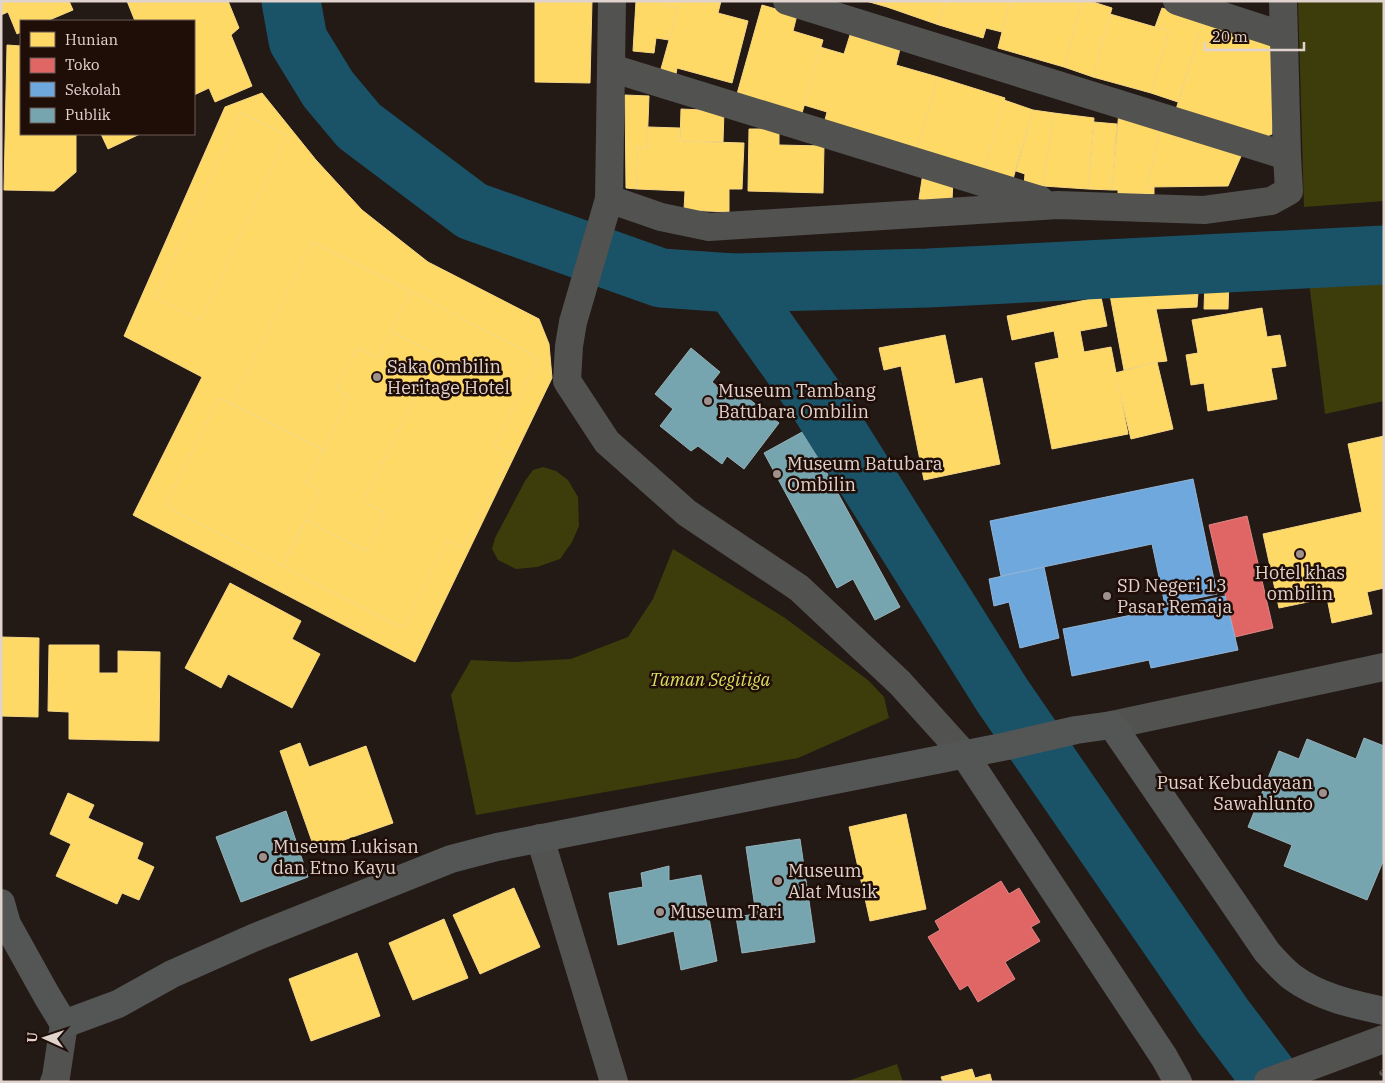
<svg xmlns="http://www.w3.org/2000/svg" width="1385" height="1083" viewBox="0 0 1385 1083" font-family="'IBM Plex Serif',serif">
<rect width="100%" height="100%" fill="#231915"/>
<g fill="#3d3d0b">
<polygon points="1298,1 1384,1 1384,201 1304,207"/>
<polygon points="1309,282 1384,282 1384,401 1325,414"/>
<polygon points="543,467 556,471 568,480 578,497 579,526 572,542 560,559 537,567 516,569 498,560 492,549 495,538 525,481 533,470"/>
<polygon points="673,549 785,618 869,681 884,697 889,718 798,758 476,815 451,695 471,660 515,662 571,659 628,637 653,599"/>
<polygon points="897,1064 903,1082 845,1082"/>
</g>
<g fill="#ffd966" stroke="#f6d785">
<polygon points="1,1 69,1 73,10 47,21 21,21 21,32 17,34 8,12 1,15"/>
<polygon points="127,1 228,1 239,28 231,35 252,86 215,102 209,88 194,95 194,21 135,21"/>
<polygon points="535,1 592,1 590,83 535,82"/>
<polygon points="636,1 667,1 666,5 678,8 669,40 656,38 654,53 633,51"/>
<polygon points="667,1 721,1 718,13 748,21 732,83 677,68 675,80 659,76 678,8 666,5"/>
<polygon points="866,1 889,1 887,7"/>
<polygon points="889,1 946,1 939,25 887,7"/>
<polygon points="946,1 1010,1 1002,32 986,28 983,38 939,25"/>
<polygon points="1010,1 1082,1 1064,67 998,48"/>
<polygon points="1082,1 1090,1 1112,8 1093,77 1064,67"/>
<polygon points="762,5 797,15 793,31 823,40 802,113 735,101"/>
<polygon points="1162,8 1203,21 1178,102 1151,93 1169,31 1155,27"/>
<polygon points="1110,14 1169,31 1151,93 1093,77"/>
<polygon points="1203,21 1275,44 1272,134 1256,141 1174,116"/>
<polygon points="850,35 900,49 896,65 938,77 915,155 823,128 827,112 804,105 820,47 844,54"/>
<polygon points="7,45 21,46 21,134 76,134 76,172 54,191 4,190"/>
<polygon points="938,77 1005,98 984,171 915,155"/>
<polygon points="262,93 316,160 362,210 428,262 539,319 549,344 552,378 415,662 133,515 202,377 124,336 225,107"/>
<polygon points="625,95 649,96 647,148 638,147 637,189 626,188"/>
<polygon points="1004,100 1033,110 1013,179 984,171"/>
<polygon points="681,109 724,111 723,142 680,141"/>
<polygon points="1033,110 1054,113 1043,186 1024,185 1025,174 1016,171"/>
<polygon points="1119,111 1161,127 1147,187 1154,187 1154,194 1118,194 1118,190 1112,190"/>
<polygon points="241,113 287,135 201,320 155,298"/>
<polygon points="1054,113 1094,118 1088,189 1043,186"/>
<polygon points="1094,122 1117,124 1112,190 1088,189"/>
<polygon points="648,127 680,128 680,141 744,143 742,189 729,189 729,212 684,210 685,191 637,189 638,147 647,148"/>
<polygon points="1161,127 1242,154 1228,186 1147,187"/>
<polygon points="749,129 779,129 779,145 824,146 823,193 748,191"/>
<polygon points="101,134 140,134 108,149"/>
<polygon points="923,173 953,177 952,202 919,199"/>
<polygon points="312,242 411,292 378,358 357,348 336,389 349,396 323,450 231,404"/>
<polygon points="1199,278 1197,307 1156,309 1167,361 1157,362 1124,370 1107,279"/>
<polygon points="1205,280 1229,281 1228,309 1204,309"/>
<polygon points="411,292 539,358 494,446 510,454 462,548 447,540 403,628 282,566 306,520 366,551 385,513 363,501 437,355 391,331"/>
<polygon points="1101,297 1107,326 1080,331 1084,352 1111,347 1128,434 1052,449 1035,363 1059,358 1054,331 1012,340 1007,316"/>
<polygon points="1262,308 1267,337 1280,335 1286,366 1271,368 1277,399 1208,411 1204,383 1191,385 1186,355 1198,353 1192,320"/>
<polygon points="945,335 955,384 982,378 1000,464 924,480 901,366 884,370 879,348"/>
<polygon points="1157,362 1173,429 1131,439 1115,373"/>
<polygon points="219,398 323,450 306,483 320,491 282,566 165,506"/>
<polygon points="1384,436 1384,588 1367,592 1372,614 1332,623 1327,598 1279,608 1263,534 1362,512 1348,444"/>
<polygon points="230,583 301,621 292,639 320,654 292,708 228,674 221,688 185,668"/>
<polygon points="1,637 39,638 38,717 1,716"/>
<polygon points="49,645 99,645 99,673 118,673 118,651 160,652 159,741 69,739 69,712 48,711"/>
<polygon points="300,743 309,767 366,746 393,823 315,850 280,751"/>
<polygon points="68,793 94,805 88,818 143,843 137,859 154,867 139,900 122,893 117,904 56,876 71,844 50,834"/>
<polygon points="906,814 926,909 870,921 849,827"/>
<polygon points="514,888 540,947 480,974 453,915"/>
<polygon points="444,919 468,978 413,1000 389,943"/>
<polygon points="357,953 380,1016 311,1041 289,979"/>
<polygon points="972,1069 975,1078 990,1074 992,1082 943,1082 941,1077"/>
</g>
<g fill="#e06666" stroke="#e08685">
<polygon points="1247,516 1273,628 1235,637 1209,525"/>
<polygon points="1001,881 1009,894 1019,888 1040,922 1031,927 1040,941 1005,962 1015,979 978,1002 968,985 960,990 928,937 940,930 935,921"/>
</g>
<g fill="#6fa8dc" stroke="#91b5d8">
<polygon points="1193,479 1217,594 1165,605 1152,544 1001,576 990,521"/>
<polygon points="1044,567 1059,638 1020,648 1009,602 994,606 989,579"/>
<polygon points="1225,596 1238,650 1151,668 1149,660 1072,676 1063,629"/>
</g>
<g fill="#76a5af" stroke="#96b2b8">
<polygon points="691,348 720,372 712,382 725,393 729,383 779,423 744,469 727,456 722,464 698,446 691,451 660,426 673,409 655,394"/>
<polygon points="804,431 900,607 875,620 853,579 837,588 764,453"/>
<polygon points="1364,738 1384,746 1384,859 1367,900 1284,866 1292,845 1248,827 1279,751 1299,759 1307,739 1356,759"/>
<polygon points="286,811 308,877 241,902 216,837"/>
<polygon points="800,839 815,942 742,953 736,917 756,914 746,847"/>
<polygon points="669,866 669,881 701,875 717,961 681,970 674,931 618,945 609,893 643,887 641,873"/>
</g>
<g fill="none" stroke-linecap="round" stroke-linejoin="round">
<g stroke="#1a5367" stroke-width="59">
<polyline points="291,1 298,40 328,89 359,126 472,211 661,278 733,283 928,278 1384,255"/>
<polyline points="733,283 822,408 1002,695 1223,1016 1273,1082"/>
</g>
<g stroke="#525251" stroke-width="28">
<polyline points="612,1 609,199 573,322 569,346 567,381 607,442 687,513 799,588 900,683 964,754"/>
<polyline points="787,1 1287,156 1283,1"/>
<polyline points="1177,1 1284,36"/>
<polyline points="611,68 1040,200"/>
<polyline points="609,199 661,217 709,227 1058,205 1204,210 1271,201 1289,191 1287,156"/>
<polyline points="1112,725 1384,667"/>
<polyline points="540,838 614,1082"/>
<polyline points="54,1082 56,1077 64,1024"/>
<polyline points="1268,1082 1384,1039"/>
</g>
<g stroke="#545655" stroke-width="28">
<polyline points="964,754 1164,1057 1178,1082"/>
<path d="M 1,903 L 7,924 L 47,996 L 64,1024 L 118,1004 L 172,974 L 253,938 L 451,859 L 497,847 L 1007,746 L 1076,730 L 1112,725 L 1267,952 C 1275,961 1283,970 1292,977 C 1319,997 1351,1004 1384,1011"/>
</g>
<defs>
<polyline id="rail" points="1382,1073 1384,1072"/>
</defs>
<use href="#rail" stroke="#565451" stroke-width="5.5"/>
<use href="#rail" stroke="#1f0d07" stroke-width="4" stroke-dasharray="11" stroke-linecap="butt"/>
</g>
<g fill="#9e918d" stroke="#1f0d07" stroke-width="2">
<circle cx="377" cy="377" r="5"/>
<circle cx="708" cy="401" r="5"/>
<circle cx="777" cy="474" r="5"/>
<circle cx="1300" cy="554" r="5"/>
<circle cx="1107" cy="596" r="5"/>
<circle cx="1323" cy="793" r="5"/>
<circle cx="263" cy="857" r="5"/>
<circle cx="778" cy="881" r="5"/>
<circle cx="660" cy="912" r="5"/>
</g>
<g text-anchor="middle" stroke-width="5" stroke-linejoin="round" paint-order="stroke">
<g font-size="18" fill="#e0d2cd" stroke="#1f0d07" text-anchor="start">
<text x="387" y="373">Saka Ombilin<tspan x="387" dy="21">Heritage Hotel</tspan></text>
<text x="718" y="397">Museum Tambang<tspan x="718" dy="21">Batubara Ombilin</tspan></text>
<text x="787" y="470">Museum Batubara<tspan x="787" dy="21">Ombilin</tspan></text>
<text x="1300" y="579" text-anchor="middle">Hotel khas<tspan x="1300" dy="21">ombilin</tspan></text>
<text x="1117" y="592">SD Negeri 13<tspan x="1117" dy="21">Pasar Remaja</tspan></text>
<text x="1313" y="789" text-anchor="end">Pusat Kebudayaan<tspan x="1313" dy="21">Sawahlunto</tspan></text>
<text x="273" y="853">Museum Lukisan<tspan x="273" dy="21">dan Etno Kayu</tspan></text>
<text x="788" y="877">Museum<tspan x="788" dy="21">Alat Musik</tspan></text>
<text x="670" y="918">Museum Tari</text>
</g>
<g font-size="18" font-style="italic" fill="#d9df5e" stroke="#1f0d07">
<text x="710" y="686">Taman Segitiga</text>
</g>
</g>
<rect width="1385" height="1083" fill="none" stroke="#e0d2cd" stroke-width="5"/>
<rect x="20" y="20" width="175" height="115" fill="#1f0d07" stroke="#6c5c56"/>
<rect x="30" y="32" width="25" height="15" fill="#ffd966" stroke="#6c5c56"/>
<text x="65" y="45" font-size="15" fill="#e0d2cd">Hunian</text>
<rect x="30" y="58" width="25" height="15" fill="#e06666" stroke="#6c5c56"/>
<text x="65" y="70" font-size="15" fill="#e0d2cd">Toko</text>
<rect x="30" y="82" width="25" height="15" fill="#6fa8dc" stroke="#6c5c56"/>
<text x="65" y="95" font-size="15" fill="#e0d2cd">Sekolah</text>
<rect x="30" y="108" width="25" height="15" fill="#76a5af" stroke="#6c5c56"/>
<text x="65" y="120" font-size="15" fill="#e0d2cd">Publik</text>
<g transform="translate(45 1038) rotate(273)" stroke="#1f0d07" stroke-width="4" paint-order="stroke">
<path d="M0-4L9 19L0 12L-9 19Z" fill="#e0d2cd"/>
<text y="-8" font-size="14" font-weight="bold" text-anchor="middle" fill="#e0d2cd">U</text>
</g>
<path d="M1205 42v8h99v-8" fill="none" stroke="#e0d2cd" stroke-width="2.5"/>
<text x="1212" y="42" font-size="15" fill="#e0d2cd" stroke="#1f0d07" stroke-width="4" paint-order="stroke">20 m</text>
</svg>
